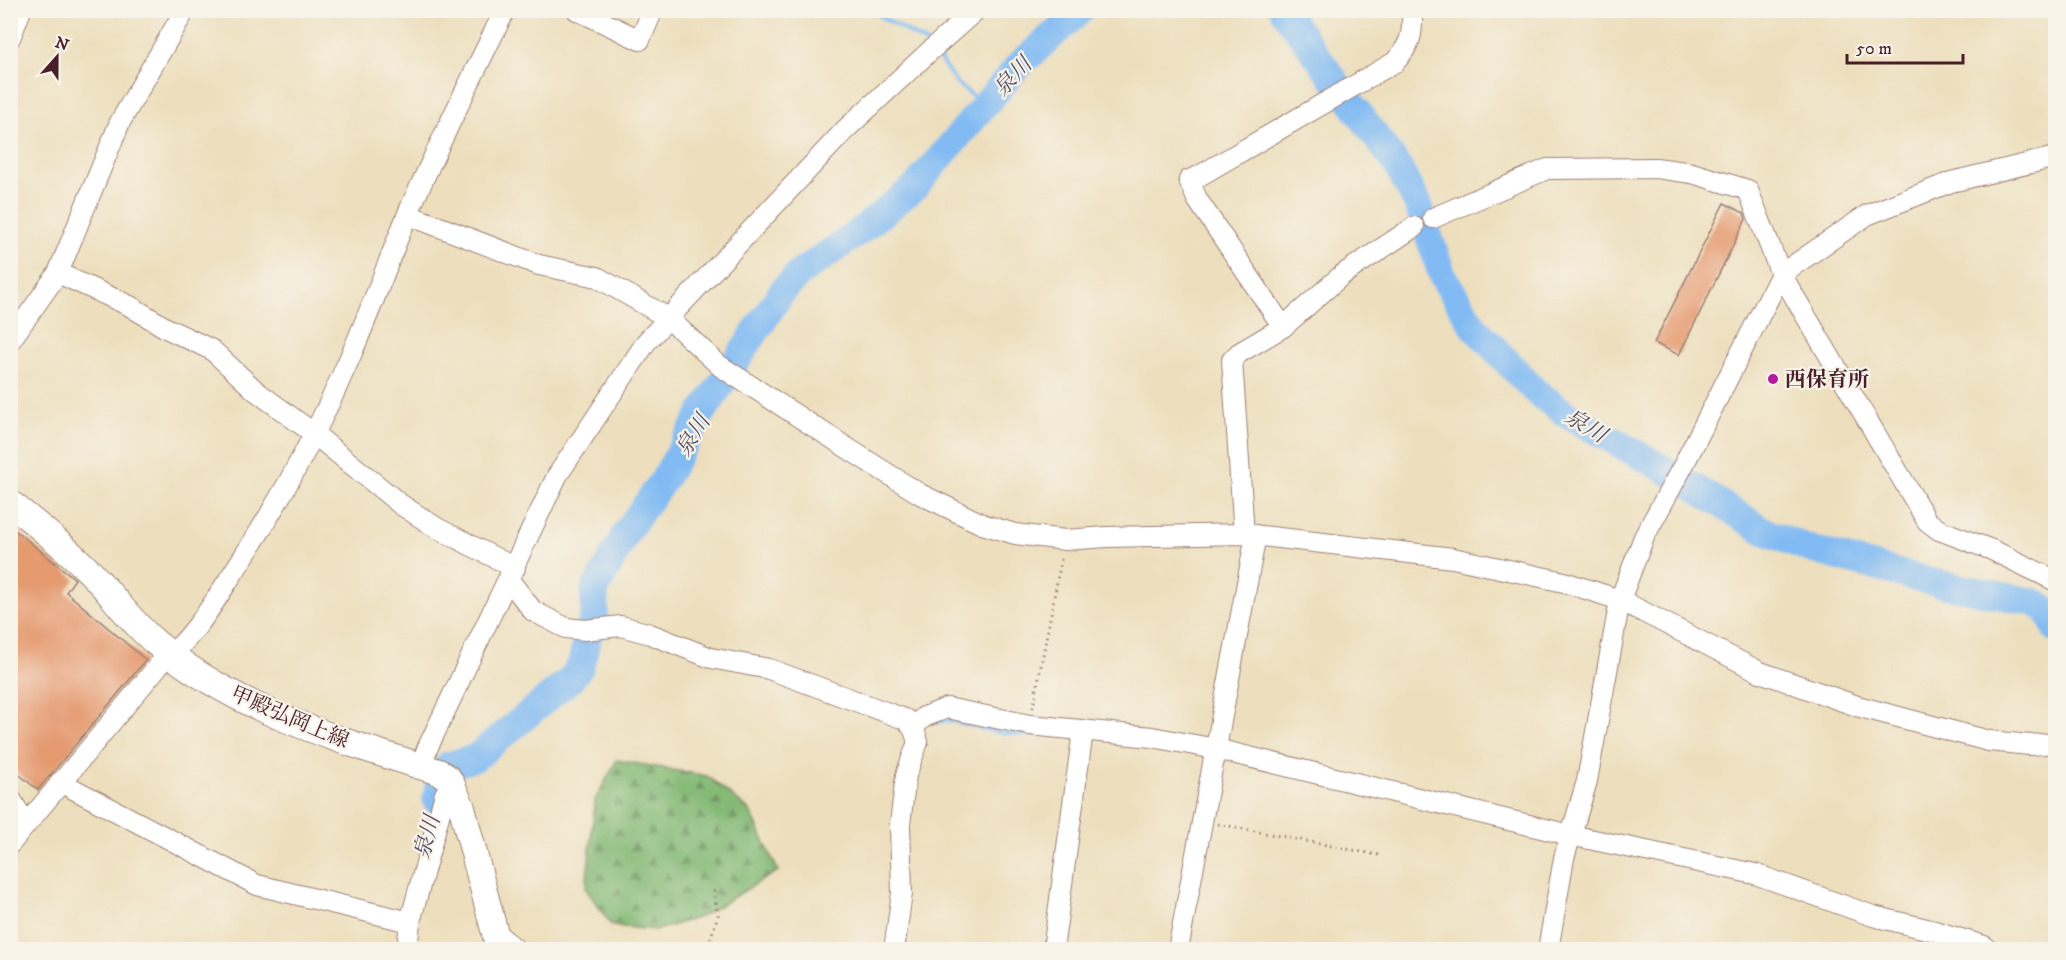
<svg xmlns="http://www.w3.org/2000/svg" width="2066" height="960" viewBox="0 0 2066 960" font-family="'IM FELL DW Pica','Noto Serif JP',serif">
<defs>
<pattern id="forest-firs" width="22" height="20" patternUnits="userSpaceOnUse" patternTransform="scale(1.5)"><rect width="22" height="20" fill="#84b976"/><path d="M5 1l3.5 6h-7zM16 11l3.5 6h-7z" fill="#6e9661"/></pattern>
</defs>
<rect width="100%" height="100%" fill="#f7f3e8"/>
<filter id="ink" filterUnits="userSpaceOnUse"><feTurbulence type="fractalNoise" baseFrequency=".0167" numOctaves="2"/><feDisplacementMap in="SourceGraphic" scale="12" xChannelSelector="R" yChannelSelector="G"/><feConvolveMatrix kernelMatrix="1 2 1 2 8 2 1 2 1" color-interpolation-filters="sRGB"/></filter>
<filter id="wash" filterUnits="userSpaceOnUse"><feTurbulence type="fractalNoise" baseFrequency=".008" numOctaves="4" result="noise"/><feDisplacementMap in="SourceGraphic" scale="24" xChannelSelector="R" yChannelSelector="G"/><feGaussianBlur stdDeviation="1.35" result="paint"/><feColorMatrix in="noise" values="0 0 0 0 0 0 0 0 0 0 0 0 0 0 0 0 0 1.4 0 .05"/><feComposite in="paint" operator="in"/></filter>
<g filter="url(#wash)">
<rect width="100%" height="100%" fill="#eddfbd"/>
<polygon fill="url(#forest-firs)" stroke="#676c50" stroke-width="1.5" points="617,760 707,776 750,811 778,871 700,917 657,930 612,926 586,889 595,800"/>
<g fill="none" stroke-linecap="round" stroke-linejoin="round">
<g stroke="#82bbf3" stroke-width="4.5">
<polyline points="870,10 930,45"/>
<polyline points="935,52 957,84 985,105"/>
<polyline points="935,723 947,720 1003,733 1038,735"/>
</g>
<g stroke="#82bbf3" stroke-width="28">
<polyline points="1283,10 1397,165 1418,205 1443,277 1475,328 1535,391 1566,414 1666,470 1766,532 1813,550 1936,583 2034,602 2047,610 2056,629"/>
<polyline points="436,799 439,786 449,765 475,758 571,679 580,667 595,611 594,592 627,531 663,481 701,415 783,290 800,273 859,232 915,187 1019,65 1081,10"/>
</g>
</g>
<g id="blocks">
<g fill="#e59a70">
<polygon points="1724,203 1744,213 1746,219 1679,355 1654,343"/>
<polygon points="10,526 75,579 66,592 146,660 38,790 10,767"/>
</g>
</g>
</g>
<g filter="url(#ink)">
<use href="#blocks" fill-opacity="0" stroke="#9c7f74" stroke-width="1.5"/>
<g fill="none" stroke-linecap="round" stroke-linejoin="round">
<defs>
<g id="minor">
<polyline points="577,10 640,40 653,10"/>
<polyline points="10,38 21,10"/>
<polyline points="409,213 416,218 539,265 597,277 668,318 720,366 855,453 920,494 982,524 1015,534 1065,540 1107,537 1244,534 1453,558 1564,582 1620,600 1760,672 1857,706 1989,741 2030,745 2056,743"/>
<polyline points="1433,218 1547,169 1656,168 1692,173 1748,190 1781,274 1927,521 1939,530 1992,550 2056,581"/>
<polyline points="58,273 130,306 166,328 212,350 256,391 313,433 400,504 437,528 515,568"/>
<path d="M 1283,327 L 1197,199 L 1189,180 L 1199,176 L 1395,62 C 1411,44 1413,35 1412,10"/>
<polyline points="10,341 58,273 120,122 185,10"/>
<polyline points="1244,534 1232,360 1239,353 1283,327 1342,275 1414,227"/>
<polyline points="509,580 533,611 566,628 585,630 621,626 650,634 711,658 769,669 907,720 914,730 918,742 906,775 900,824 902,893 894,950"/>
<polyline points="913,728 924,717 947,708 1030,725 1152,737 1216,749 1570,835 1755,874 1873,916 1935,931 1984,946 1989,950"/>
<polyline points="421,766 427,749 557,476 647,341 846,129 931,50 976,10"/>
<polyline points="60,782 257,885 410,922 445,794 452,785"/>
<polyline points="10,798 26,824"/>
<path d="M 10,844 L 159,665 C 192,640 213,604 235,570 C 280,502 319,430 351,355 C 372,307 389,259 409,211 C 439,143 472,77 505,10"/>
<polyline points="407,950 410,922"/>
<polyline points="1053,950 1083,731"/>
<polyline points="1178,950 1256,535"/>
<polyline points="1548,950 1564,858 1587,781 1620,600 1644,537 1683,466 1781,274 1867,215 1951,182 2056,157"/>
</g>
<path id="major" d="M 10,503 C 38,525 65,547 90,572 C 112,594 130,621 155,642 C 236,711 340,740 439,772 L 448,778 L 452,785 L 462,808 L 496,937 L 512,950"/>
</defs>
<use href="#minor" stroke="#9c7f74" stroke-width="22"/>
<use href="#major" stroke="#9c7f74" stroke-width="28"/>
<g stroke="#9c7f74" stroke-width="3" stroke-dasharray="1.5 4.5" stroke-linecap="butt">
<polyline points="1033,708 1062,555"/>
<polyline points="1218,824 1383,856"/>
<polyline points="707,950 718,915 713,887"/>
</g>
<use href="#minor" stroke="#fff" stroke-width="20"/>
<use href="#major" stroke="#fff" stroke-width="26"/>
</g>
</g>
<circle fill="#b5179e" stroke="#f7f3e8" stroke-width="2" cx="1773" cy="379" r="6"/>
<g text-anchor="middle" stroke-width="4.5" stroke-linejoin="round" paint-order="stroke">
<g font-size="21" font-weight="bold" fill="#4a1f2b" stroke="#f7f3e8" text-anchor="start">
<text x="1785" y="386">西保育所</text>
</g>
<g font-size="21" fill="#4a1f2b" stroke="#f7f3e8">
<text transform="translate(290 717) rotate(23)" y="7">甲殿弘岡上線</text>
</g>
<g font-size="22" font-style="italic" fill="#5b4e67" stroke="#f7f3e8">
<text transform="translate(1012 76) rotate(-47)" y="8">泉川</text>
<text transform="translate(1586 425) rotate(31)" y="8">泉川</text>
<text transform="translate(692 435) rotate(-58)" y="8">泉川</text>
<text transform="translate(426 837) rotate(-75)" y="8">泉川</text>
</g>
</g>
<rect width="2066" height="960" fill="none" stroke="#f7f3e8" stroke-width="36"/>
<g transform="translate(57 57) rotate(21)" stroke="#f7f3e8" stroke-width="4.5" paint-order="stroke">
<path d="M0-4.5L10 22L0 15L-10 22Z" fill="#4a1f2b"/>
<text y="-9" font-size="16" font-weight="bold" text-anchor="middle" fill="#4a1f2b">N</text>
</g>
<path d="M1847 54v9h116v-9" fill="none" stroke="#4a1f2b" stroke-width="3"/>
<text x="1856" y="54" font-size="18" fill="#4a1f2b" stroke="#f7f3e8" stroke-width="4.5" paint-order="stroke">50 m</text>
</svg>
